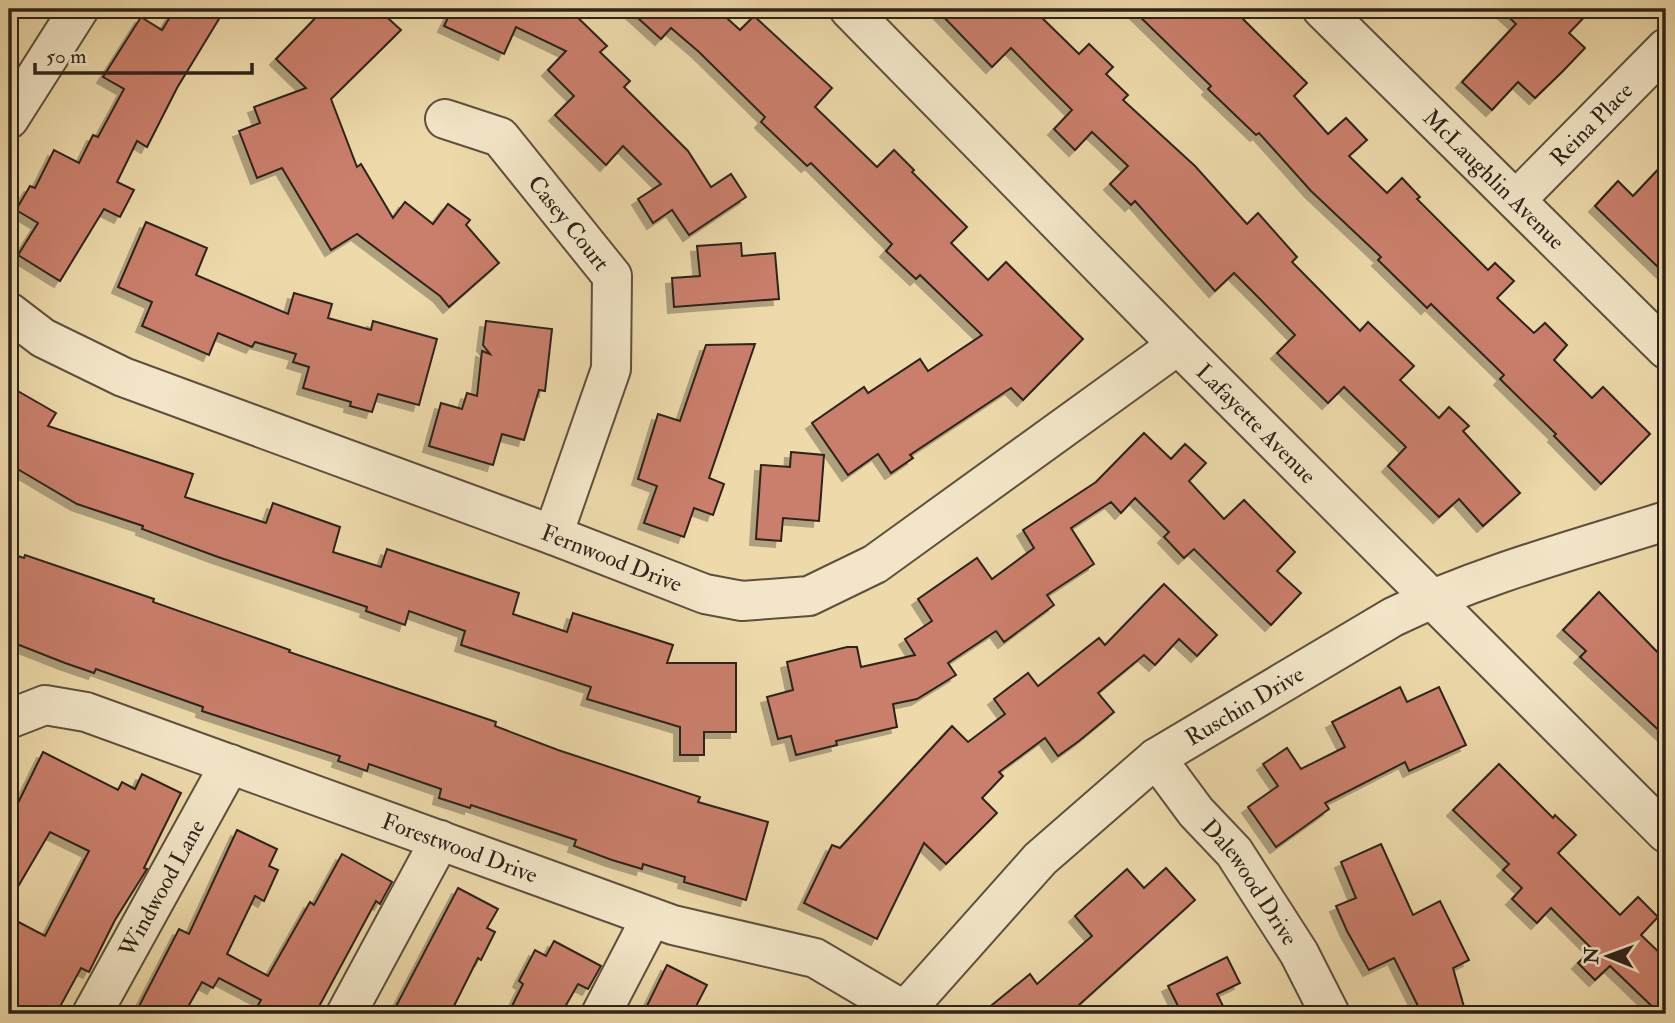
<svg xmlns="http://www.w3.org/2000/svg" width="1675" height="1023" viewBox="0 0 1675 1023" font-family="'IM FELL Double Pica',serif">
<defs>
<filter id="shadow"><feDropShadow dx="-6" dy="6" stdDeviation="0" flood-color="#0004"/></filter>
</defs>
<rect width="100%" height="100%" fill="#edd9aa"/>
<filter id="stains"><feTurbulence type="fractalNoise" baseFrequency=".00286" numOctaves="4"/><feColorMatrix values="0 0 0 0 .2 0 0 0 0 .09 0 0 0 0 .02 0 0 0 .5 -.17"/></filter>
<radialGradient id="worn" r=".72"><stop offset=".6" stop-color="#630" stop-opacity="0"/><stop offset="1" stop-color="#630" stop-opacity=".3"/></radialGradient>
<g fill="#ca7f6c" stroke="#2e231a" stroke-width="2" filter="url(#shadow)">
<polygon points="175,9 225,9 177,88 147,147 137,141 117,182 134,190 120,217 104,209 60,281 18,255 38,223 16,210 30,186 35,188 54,150 79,163 93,135 98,137 124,89 103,77 141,17 162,30"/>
<polygon points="324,9 378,9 401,30 331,99 357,167 361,164 393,218 405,202 433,224 448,204 470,220 466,225 499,263 449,307 440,296 357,234 331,250 282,168 257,178 239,131 260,123 254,107 306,88 276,59"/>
<polygon points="452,9 569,9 607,46 600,52 630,81 624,87 688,151 711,187 731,174 746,197 689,235 672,210 653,223 638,199 661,184 623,146 606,165 555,115 574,96 548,70 566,51 516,27 504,54 444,26"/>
<polygon points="628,9 717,9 740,30 754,16 832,88 815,107 877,167 894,150 914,170 912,172 967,227 951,243 988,280 1006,262 1083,339 1023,400 1011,388 910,455 913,458 891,473 878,454 848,475 812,423 864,387 868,393 920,359 928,371 982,335 920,275 916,279 886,251 892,244 811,163 807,166 761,122 765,117 699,52 671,28 661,39"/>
<polygon points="936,9 1033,9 1079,54 1089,44 1113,67 1106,74 1128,95 1123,100 1195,166 1247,224 1258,213 1297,257 1292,262 1360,331 1368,322 1414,366 1400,380 1439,418 1449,407 1469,426 1463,431 1520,493 1483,526 1459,499 1439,517 1388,466 1406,447 1344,387 1328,403 1277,353 1295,335 1256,295 1234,273 1215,291 1135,201 1131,205 1110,184 1128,166 1092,132 1075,150 1054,129 1072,110 1048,86 1011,48 992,67"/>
<polygon points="1132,9 1233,9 1307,83 1294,96 1328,134 1346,118 1367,140 1349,156 1387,193 1402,178 1420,197 1417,199 1488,270 1495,263 1514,281 1497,298 1534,333 1545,323 1567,345 1554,360 1592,398 1603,387 1650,434 1601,484 1554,436 1556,434 1500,379 1504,375 1431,304 1427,308 1378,260 1381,257 1311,191 1259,133 1256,135 1208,89 1211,86"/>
<polygon points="1500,9 1592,9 1569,33 1585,48 1563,71 1535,98 1518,82 1492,110 1462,82 1516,24"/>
<polygon points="1666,161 1666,275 1595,206 1618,181 1633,196"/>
<polygon points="146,222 207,248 196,275 288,314 294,293 332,304 328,318 371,330 373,321 437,339 419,405 378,394 372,412 350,406 351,402 303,388 309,367 293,362 296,354 255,342 252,347 218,333 209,355 142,326 152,302 118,287"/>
<polygon points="741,243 742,256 775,253 779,299 674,307 672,278 700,276 697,246"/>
<polygon points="486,321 552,329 545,391 539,390 524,440 502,434 493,465 429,446 441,403 462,409 467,393 477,396 482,351 490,354 483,345"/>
<polygon points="755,344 709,478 724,484 713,515 694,508 684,537 644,523 657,486 638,479 658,414 680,421 706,345"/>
<polygon points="9,386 56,413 48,426 193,474 185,497 266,523 273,503 340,527 333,552 381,567 387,549 519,593 513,614 567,632 573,613 673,645 667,663 736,663 736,732 704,732 704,755 680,755 680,727 587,699 591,687 461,645 465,631 409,611 405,625 366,611 367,607 218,557 142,529 143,526 77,504 9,464"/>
<polygon points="1144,433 1171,459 1185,444 1206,463 1189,481 1224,519 1244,500 1295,552 1277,571 1301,593 1271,625 1194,549 1184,558 1164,537 1169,532 1135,498 1121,513 1111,502 1071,528 1094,564 1047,595 1054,605 1004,642 996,631 948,663 956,675 917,699 893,704 897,727 836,741 837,745 796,755 791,736 778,739 767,697 793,690 787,662 847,647 857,647 861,667 915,655 905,639 932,621 918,599 977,558 992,579 1034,548 1023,530 1096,482"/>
<polygon points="791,452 824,455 819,521 783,518 781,541 756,539 761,465 790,467"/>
<polygon points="9,553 24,558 25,555 154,599 153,602 290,650 289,652 496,722 495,726 558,750 700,797 698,802 768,822 746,900 684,882 685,877 643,864 642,869 612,860 574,846 576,840 471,805 470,808 439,798 441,789 369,764 367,771 338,761 340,756 202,711 203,707 96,669 94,673 65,663 9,641"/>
<polygon points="1164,584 1217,635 1197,656 1179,639 1155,665 1144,655 1098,693 1114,712 1079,741 1058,756 1045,738 999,772 1003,776 982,798 997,813 946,864 924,843 877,939 804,903 832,845 840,848 952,726 968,742 1005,714 994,699 1028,673 1038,686 1099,638 1105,645"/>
<polygon points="1599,592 1666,661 1666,737 1580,657 1586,651 1563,630"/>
<polygon points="1400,687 1407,702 1439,687 1466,745 1409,771 1405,762 1325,803 1329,809 1276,847 1248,807 1278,786 1263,764 1287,748 1301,769 1345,747 1332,722"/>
<polygon points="43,752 118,790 122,782 135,789 142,774 181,793 144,868 147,869 115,920 89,972 81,968 56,1014 9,1014 9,917 45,936 89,851 50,832 9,902 9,798 18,803"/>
<polygon points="1499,764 1553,818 1555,815 1576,835 1558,853 1620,915 1638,897 1658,917 1641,935 1666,959 1666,1014 1660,1014 1610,966 1595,980 1578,963 1592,949 1551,908 1537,923 1512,899 1522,888 1503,870 1509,864 1453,810"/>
<polygon points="237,830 277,849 269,866 278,870 264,901 255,896 227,954 268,976 310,902 314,905 342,854 392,882 380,904 376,901 315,1014 253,1014 261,1000 219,978 213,988 202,982 184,1014 135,1014 179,929 189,934"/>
<polygon points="1381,844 1413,915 1440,901 1469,960 1453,968 1466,1014 1422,1014 1394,958 1369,970 1347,931 1336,906 1356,898 1341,862"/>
<polygon points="1166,868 1195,900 1069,1014 981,1014 1030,974 1037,984 1092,936 1075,916 1127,869 1144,888"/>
<polygon points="458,888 498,909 487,928 495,932 481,960 478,958 450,1014 392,1014"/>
<polygon points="554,941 601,966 588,989 578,984 561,1014 508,1014 523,984 519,981 535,950 546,956"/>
<polygon points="1227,957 1240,983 1217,994 1227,1014 1182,1014 1168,986"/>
<polygon points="667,965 707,985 692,1014 643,1014"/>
</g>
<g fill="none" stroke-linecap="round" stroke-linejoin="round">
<defs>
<g id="minor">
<path id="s1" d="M 849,9 L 1178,345 L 1666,833"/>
<path id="s2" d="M 1322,9 L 1666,349"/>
<polyline points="9,119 79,9"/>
<path id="s3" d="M 445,119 L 500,137 L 612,276 L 611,369 L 553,535"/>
<path id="s4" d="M 1516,200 L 1666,48"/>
<path id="s5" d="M 9,312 L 43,338 L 123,377 L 553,535 L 705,594 L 742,601 L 809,596 L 875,564 L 1178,345"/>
<path id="s6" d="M 9,719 L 45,705 L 86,712 L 673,925 L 815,958 L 910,1014"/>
<path id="s7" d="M 1156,758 L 1196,812 L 1234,852 L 1299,953 L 1330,1014"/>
<path id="s8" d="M 92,1014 L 230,764"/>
<polyline points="346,1014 440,840"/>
<polyline points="601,1014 651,918"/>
<path id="s9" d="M 902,1014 L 1040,859 L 1156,758 L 1393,617 C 1480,575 1574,550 1666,521"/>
</g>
</defs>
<use href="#minor" stroke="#5e503e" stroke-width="42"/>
<use href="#minor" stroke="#f3e6c8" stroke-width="38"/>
</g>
<g text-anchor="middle" stroke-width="6" stroke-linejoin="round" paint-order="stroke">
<g font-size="23" fill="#2e231a" stroke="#f3e6c8">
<text dy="8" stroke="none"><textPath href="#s4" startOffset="107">Reina Place</textPath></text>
<text dy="8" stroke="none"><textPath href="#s2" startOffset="242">McLaughlin Avenue</textPath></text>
<text dy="8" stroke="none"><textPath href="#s3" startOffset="168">Casey Court</textPath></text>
<text dy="8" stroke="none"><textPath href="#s1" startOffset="581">Lafayette Avenue</textPath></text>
<text dy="8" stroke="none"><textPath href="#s5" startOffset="653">Fernwood Drive</textPath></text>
<text dy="8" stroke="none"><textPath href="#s9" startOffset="464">Ruschin Drive</textPath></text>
<text dy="8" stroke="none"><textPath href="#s6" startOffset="478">Forestwood Drive</textPath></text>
<text dy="8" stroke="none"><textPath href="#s7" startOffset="156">Dalewood Drive</textPath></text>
<text dy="8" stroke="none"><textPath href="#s8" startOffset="144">Windwood Lane</textPath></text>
</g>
</g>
<rect width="1675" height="1023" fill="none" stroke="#edd9aa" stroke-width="35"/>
<rect x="10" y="10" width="1654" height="1002" fill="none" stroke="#2e231a" stroke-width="3.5"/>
<rect x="18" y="18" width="1640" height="988" fill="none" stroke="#2e231a" stroke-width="2"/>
<g transform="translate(1608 956) rotate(271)" stroke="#f3e6c8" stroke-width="5" paint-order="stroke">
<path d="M0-5L12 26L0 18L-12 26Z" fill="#2e231a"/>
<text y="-10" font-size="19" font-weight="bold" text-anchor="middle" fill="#2e231a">N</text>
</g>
<path d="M35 63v10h217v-10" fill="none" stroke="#2e231a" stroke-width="3.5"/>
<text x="46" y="63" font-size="21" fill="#2e231a" stroke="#f3e6c8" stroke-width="5" paint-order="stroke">50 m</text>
<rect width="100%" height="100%" filter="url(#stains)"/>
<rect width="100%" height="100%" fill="url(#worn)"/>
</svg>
